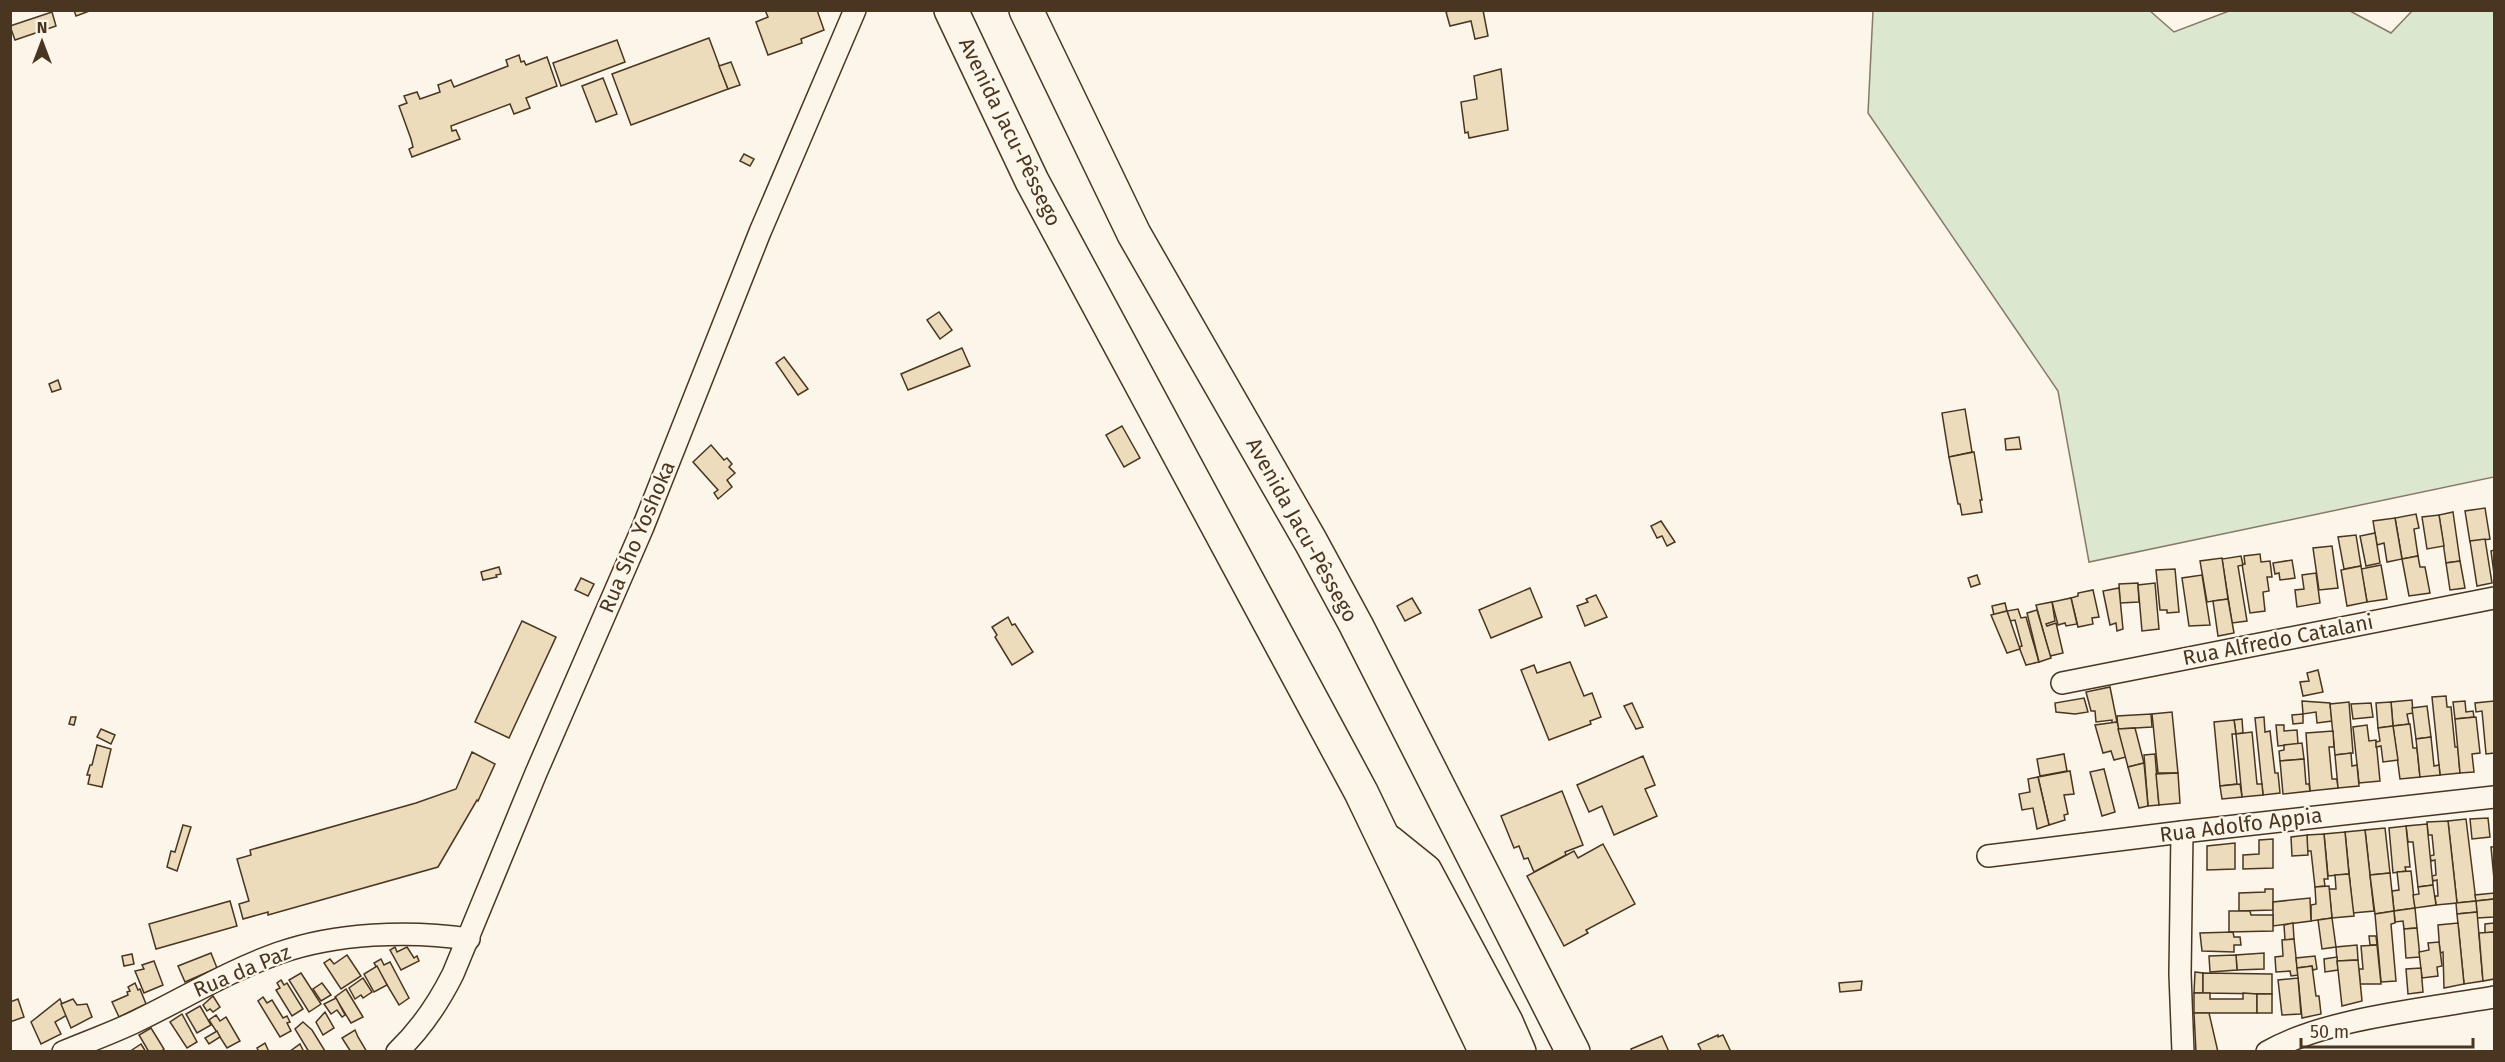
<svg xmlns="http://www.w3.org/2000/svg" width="2505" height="1062" viewBox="0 0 2505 1062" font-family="'Fira Sans',sans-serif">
<rect width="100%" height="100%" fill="#fbf6e9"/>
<polygon fill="#dce7d0" stroke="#887966" stroke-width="1.5" points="2350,11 2391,33 2412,11 2494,11 2494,477 2089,562 2058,391 1868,113 1873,11 2150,11 2174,32 2229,11"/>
<g fill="#ecdcbc" stroke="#4a3520" stroke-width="1.5">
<polygon points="74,10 92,10 76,16"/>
<polygon points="765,10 817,10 824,30 801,39 802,43 768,55 756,22 768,17"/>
<polygon points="1452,10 1483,10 1488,36 1475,39 1471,21 1450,26 1446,12"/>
<polygon points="52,12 56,26 15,40 10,26"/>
<polygon points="709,38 728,89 631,125 612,74"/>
<polygon points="617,40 625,62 561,86 553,63"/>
<polygon points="519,55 521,62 524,61 526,65 547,57 557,86 526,98 530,108 514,114 510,104 451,126 452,131 456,130 460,139 412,157 409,149 413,147 411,139 399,106 407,103 404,96 417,92 420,99 440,92 438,85 451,80 454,87 508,66 506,60"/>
<polygon points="731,62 740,85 728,89 719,66"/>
<polygon points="1501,69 1508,130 1469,138 1468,132 1465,133 1461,102 1477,99 1474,76"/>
<polygon points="603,78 617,114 596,122 582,86"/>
<polygon points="744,154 754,159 750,166 740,161"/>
<polygon points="939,312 952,330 940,339 927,320"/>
<polygon points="962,348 970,366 908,390 901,374"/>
<polygon points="784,357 808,389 798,395 776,363"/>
<polygon points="58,380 61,389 52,392 49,384"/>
<polygon points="1965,409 1972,452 1949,457 1942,413"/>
<polygon points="1122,426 1140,458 1124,467 1106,435"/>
<polygon points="2019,437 2021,449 2006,450 2005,439"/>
<polygon points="711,445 724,460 727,458 732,464 729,467 735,473 727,480 732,487 718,499 714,493 718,490 693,462"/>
<polygon points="1974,452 1982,500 1980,500 1982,512 1962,515 1960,504 1958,504 1949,457"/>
<polygon points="2485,508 2490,539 2470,542 2465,511"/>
<polygon points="2453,512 2460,561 2446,563 2439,515"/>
<polygon points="2416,514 2419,528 2414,529 2418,556 2402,559 2395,518"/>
<polygon points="2439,515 2444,546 2427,549 2422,517"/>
<polygon points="2395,518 2402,559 2387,562 2384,543 2377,545 2373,521"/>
<polygon points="1661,521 1675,542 1667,546 1662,536 1657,538 1651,526"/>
<polygon points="2375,533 2380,563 2366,566 2360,536"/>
<polygon points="2356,535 2361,566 2344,569 2338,537"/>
<polygon points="2485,539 2492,583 2477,586 2470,541"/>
<polygon points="2332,546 2338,588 2319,590 2313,548"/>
<polygon points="2494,550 2494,574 2491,551"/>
<polygon points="2260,554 2261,562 2270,561 2272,577 2267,577 2269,591 2263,592 2265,611 2250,613 2242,564 2245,564 2244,556"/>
<polygon points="2241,556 2243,565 2238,566 2247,621 2232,623 2222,559"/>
<polygon points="2418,556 2420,567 2425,567 2430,593 2409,596 2402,559"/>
<polygon points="2222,558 2228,599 2207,602 2200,561"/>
<polygon points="2292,560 2295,578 2280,580 2279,573 2275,574 2273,563"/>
<polygon points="2460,561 2465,588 2450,590 2446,563"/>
<polygon points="2381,565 2387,599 2367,602 2361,569"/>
<polygon points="2361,566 2367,602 2347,606 2341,570"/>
<polygon points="499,567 501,574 496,575 497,577 483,580 481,572"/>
<polygon points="2175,569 2179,612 2167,613 2167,610 2160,610 2156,570"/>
<polygon points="2316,573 2320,603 2297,607 2295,590 2304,589 2302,575"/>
<polygon points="1977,575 1980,584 1971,587 1968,578"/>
<polygon points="2202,575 2210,625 2189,626 2182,578"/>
<polygon points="581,578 594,584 588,596 575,590"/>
<polygon points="2138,583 2139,602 2120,603 2119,584"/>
<polygon points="2155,583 2159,629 2142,631 2138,585"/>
<polygon points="1530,588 1542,617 1491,638 1479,610"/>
<polygon points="2119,588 2123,629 2117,631 2116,623 2110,625 2103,591"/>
<polygon points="2093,590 2099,617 2092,618 2093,624 2078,627 2071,598 2078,596 2078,593"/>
<polygon points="1596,595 1607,617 1585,626 1577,606 1588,602 1586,599"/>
<polygon points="1412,598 1421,613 1405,621 1397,606"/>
<polygon points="2071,598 2077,624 2066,626 2065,623 2058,625 2052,602"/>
<polygon points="2228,599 2234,633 2218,636 2213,601"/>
<polygon points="2052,602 2055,621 2046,624 2047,626 2056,623 2063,653 2050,656 2036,605"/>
<polygon points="2005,603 2007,611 1994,615 1992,606"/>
<polygon points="2018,609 2021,618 2026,617 2039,662 2026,665 2019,647 2022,646 2015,620 2010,621 2007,611"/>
<polygon points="2037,610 2051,658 2039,662 2027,613"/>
<polygon points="2007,611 2020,649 2007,653 1991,615"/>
<polygon points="1008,617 1012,625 1015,624 1033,652 1012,665 995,637 997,635 992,627"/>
<polygon points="522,621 556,637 509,738 475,722"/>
<polygon points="1570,662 1584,696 1592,693 1601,717 1590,721 1591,724 1549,740 1521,670 1534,665 1537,673"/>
<polygon points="2318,670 2323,692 2303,696 2300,682 2309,681 2307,673"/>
<polygon points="2110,687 2117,722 2112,723 2112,720 2096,722 2095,711 2091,711 2086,692"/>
<polygon points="2446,696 2447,707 2451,707 2455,747 2458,747 2460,773 2440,775 2432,697"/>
<polygon points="2084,698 2088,712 2075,714 2056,712 2055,703"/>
<polygon points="2412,700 2413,713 2407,714 2409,724 2393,726 2391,702"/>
<polygon points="2302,701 2330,703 2332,721 2317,723 2316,712 2303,714"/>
<polygon points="2465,701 2466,712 2473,711 2474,717 2455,719 2453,702"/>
<polygon points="2494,701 2494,753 2486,754 2482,711 2476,712 2475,703"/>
<polygon points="2349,702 2353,753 2335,755 2330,704"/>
<polygon points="2391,702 2393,726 2378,728 2376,703"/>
<polygon points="1632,703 1643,727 1636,729 1624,706"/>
<polygon points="2371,703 2373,717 2353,719 2351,704"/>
<polygon points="2427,706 2431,737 2416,739 2412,708"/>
<polygon points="2172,712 2178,773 2158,773 2152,714"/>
<polygon points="2151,714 2152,727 2118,729 2117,716"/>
<polygon points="2303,714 2303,723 2293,724 2292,715"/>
<polygon points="71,717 76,717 74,725 69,724"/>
<polygon points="2264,717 2265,732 2270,731 2275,773 2278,773 2280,793 2263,795 2255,718"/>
<polygon points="2476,717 2480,753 2472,754 2474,772 2460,773 2455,719"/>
<polygon points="2242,719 2243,733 2236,734 2234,720"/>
<polygon points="2234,720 2236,734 2232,734 2237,784 2220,786 2214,722"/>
<polygon points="2117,722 2126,757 2114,760 2111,751 2103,753 2095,725"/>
<polygon points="2410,724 2413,748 2417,748 2420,777 2400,779 2393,726"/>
<polygon points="2276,725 2284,725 2284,731 2297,730 2298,744 2278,746"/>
<polygon points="2367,725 2369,741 2376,740 2380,781 2359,783 2353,727"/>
<polygon points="2393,726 2398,760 2383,762 2381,746 2376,747 2376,742 2380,741 2378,728"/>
<polygon points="2135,728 2144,763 2128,767 2118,729"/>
<polygon points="101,729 115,735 111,744 97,737"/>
<polygon points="2333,731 2334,747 2329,747 2332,779 2337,779 2338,788 2310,791 2306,733"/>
<polygon points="2252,732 2257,784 2262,784 2263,795 2242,797 2236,734"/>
<polygon points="2431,737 2434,766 2439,765 2440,775 2420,777 2416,739"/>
<polygon points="2302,743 2304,759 2280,761 2279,751 2284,750 2284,745"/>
<polygon points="97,745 111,749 102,787 88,784 90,775 87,775 90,765 92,765"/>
<polygon points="472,752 495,764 478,801 477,800 438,867 268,915 268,912 243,919 239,904 249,901 237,859 251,855 250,850 416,803 456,789"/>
<polygon points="2351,753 2352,766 2357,765 2359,786 2338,788 2335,755"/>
<polygon points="2064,754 2067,771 2040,776 2037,759"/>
<polygon points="2155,754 2159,805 2148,806 2144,755"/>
<polygon points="1643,756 1655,785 1645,789 1657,816 1614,835 1602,806 1589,812 1577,785"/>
<polygon points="2304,759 2306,784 2309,784 2310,791 2283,794 2280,761"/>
<polygon points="2144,763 2148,806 2139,808 2128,767"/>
<polygon points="2104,769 2115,812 2102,816 2090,772"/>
<polygon points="2070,771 2074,794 2064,795 2068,814 2064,815 2065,820 2049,825 2038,777"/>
<polygon points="2178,773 2180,803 2159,805 2156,774"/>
<polygon points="2038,777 2049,825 2037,829 2033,808 2022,810 2019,794 2030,792 2028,779"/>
<polygon points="2240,784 2242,797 2222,799 2220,786"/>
<polygon points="1562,791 1583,845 1565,852 1566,855 1534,872 1528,858 1524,859 1519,846 1514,848 1501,816"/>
<polygon points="2488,818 2490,837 2472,839 2470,819"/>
<polygon points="2466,819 2476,901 2457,903 2448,821"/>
<polygon points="2448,821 2457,903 2436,905 2435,896 2438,896 2437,880 2433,881 2432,876 2436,875 2435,860 2431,861 2430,856 2434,855 2432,835 2428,835 2427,822"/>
<polygon points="2427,824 2433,885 2418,887 2413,842 2408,842 2406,826"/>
<polygon points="183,825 191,827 177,871 167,867 171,851 175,852"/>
<polygon points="2406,826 2410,867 2405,867 2406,871 2393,873 2389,828"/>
<polygon points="2385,828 2390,873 2370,875 2365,830"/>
<polygon points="2365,830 2374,911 2353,913 2345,832"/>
<polygon points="2345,832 2349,874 2328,876 2324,834"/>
<polygon points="2324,834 2328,879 2324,879 2325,886 2315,887 2311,851 2307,851 2307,835"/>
<polygon points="2307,835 2308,855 2292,856 2291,837"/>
<polygon points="2273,839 2273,868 2243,869 2243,855 2259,854 2259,840"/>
<polygon points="2235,843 2235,869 2207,870 2207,846"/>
<polygon points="1603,844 1635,904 1586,930 1588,933 1564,946 1527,876 1574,851 1578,858"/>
<polygon points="2491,847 2494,847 2494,879"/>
<polygon points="2411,871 2415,908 2394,911 2392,891 2399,890 2397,872"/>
<polygon points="2390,873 2394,911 2375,914 2370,875"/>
<polygon points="2349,874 2354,916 2332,918 2329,889 2336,889 2335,875"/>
<polygon points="2433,885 2436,905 2415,908 2413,895 2419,894 2418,887"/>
<polygon points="2329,886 2332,918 2311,921 2311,905 2316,904 2315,887"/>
<polygon points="2265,889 2273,889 2273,910 2239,911 2239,893 2265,892"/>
<polygon points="2494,893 2494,899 2476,901 2475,895"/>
<polygon points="2310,898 2311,921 2273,926 2273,902"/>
<polygon points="2494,899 2494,917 2477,918 2476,901"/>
<polygon points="230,901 237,926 156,949 149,924"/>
<polygon points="2476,901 2477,912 2457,914 2456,903"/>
<polygon points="2415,908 2417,928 2404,929 2403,921 2395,922 2394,911"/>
<polygon points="2229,911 2250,911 2251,915 2273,915 2273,931 2229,932"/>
<polygon points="2394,911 2395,923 2391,924 2396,981 2381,982 2375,914"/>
<polygon points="2477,912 2483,981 2464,984 2457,914"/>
<polygon points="2332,918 2336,947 2322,949 2318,920"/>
<polygon points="2293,923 2294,939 2285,940 2284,925"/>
<polygon points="2458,923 2464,984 2444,988 2443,952 2440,953 2438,925"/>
<polygon points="2494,923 2494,932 2485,933 2485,924"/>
<polygon points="2417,928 2420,957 2406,958 2404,929"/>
<polygon points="2233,932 2234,937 2240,937 2241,945 2234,945 2234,952 2202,951 2200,933"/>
<polygon points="2494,932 2494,979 2483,981 2479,933"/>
<polygon points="2369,936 2376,936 2377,945 2370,945"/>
<polygon points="2294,939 2298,975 2291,976 2290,971 2276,972 2275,957 2283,956 2282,940"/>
<polygon points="2439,942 2442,966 2437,967 2438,976 2422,978 2419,952 2429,950 2428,943"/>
<polygon points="2357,945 2358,960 2337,961 2336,947"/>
<polygon points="2377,945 2381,984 2360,984 2359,969 2363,969 2361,946"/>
<polygon points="395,947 397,952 407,947 414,958 417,956 419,961 401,970 390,950"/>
<polygon points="211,953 217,968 185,982 178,966"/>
<polygon points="2264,953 2264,969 2237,970 2236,955"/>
<polygon points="132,954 134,964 124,966 122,956"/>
<polygon points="347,955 361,976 341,989 324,963 330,959 334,964"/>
<polygon points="2236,955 2237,970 2210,972 2209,956"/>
<polygon points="2315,956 2317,969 2313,970 2312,966 2297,968 2296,958"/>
<polygon points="2337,957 2338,970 2325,972 2324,959"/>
<polygon points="381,959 384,965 390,962 409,998 399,1005 374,963"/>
<polygon points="2358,960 2362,1001 2342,1006 2337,961"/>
<polygon points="154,961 163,985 144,993 135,971 144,969 142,965"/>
<polygon points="377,966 387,985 374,992 364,974"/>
<polygon points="2312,966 2316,996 2319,996 2321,1014 2302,1018 2297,968"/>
<polygon points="2421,968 2423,992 2408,994 2406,969"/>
<polygon points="2195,972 2203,973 2203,993 2194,993"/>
<polygon points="301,973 321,1004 309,1012 289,980"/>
<polygon points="2203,973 2272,974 2272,994 2203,993"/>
<polygon points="363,978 372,992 363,998 361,995 355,999 349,988"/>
<polygon points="2298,978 2301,1014 2282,1015 2278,980"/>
<polygon points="281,980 284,985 287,983 303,1009 292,1016 276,990 280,988 277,983"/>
<polygon points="1862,981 1861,990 1840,992 1839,983"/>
<polygon points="135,983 138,990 140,989 146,1004 119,1017 112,1002 128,995 127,992 130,991 128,987"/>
<polygon points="322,983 331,995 321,1001 313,989"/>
<polygon points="346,989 363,1017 351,1023 335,997"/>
<polygon points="2194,993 2210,993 2210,999 2243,999 2243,993 2257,994 2257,1013 2194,1013"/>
<rect x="2257" y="994" width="15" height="19"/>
<polygon points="213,996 220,1007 213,1012 210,1009 207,1011 203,1005"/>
<polygon points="263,997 267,1003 272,1000 283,1018 287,1016 290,1022 287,1023 291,1031 280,1037 258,1001"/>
<polygon points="336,998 345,1015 342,1017 337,1010 331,1014 324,1004"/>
<polygon points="18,999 24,1017 10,1022 10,1002"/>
<polygon points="60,999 67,1015 55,1022 61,1034 41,1044 31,1022"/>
<polygon points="73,999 77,1005 87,1004 92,1017 71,1028 61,1004"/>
<polygon points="200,1006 211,1025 197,1033 186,1014"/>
<polygon points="325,1012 334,1028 323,1035 316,1022"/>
<polygon points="2194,1013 2209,1013 2218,1052 2196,1052"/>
<polygon points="182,1014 197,1042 187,1048 170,1022"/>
<polygon points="216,1015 220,1021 226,1017 240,1041 227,1048 209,1020"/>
<polygon points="303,1022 312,1030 325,1051 309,1052 295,1029"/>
<polygon points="151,1028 164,1049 160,1052 149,1052 139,1035"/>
<polygon points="355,1030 358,1037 367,1052 351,1052 342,1038"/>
<polygon points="217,1031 220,1037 209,1044 205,1038"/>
<polygon points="1718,1035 1718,1037 1723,1035 1731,1052 1702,1052 1698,1044"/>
<polygon points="1662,1036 1669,1052 1632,1052 1631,1049"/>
<polygon points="265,1043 269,1052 259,1052 257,1048"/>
<polygon points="141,1044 146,1052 129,1052"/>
<polygon points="300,1044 304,1052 289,1052"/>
</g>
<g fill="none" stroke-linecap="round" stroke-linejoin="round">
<defs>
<g id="street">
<polyline points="2062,683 2494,598"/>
<polyline points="2182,832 2180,974 2183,1052"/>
<polyline points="1988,856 2182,832 2494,797"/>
<path d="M 63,1052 C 87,1042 112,1033 135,1022 C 183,999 228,971 279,953 C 336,933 409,930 469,939"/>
<path d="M 397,1052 C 421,1029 438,1004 453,974 L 536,773 L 643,527 L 760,232 L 855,10"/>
<path d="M 2267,1052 C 2326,1018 2427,1009 2494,997"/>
</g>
<g id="highway">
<polyline points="951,10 1032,181 1361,792 1486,1052"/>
<polyline points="1026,10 1134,234 1311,542 1356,625 1573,1052"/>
<polyline points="1389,842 1425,871 1506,1022 1519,1052"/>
</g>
</defs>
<use href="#street" stroke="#4a3520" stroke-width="24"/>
<use href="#highway" stroke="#4a3520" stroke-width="36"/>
<use href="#street" stroke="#fbf6e9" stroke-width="21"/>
<use href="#highway" stroke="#fbf6e9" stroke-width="33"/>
</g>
<g text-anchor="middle" stroke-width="4.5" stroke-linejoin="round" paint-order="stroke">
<g font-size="21" fill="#4a3520" stroke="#fbf6e9">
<text transform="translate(1010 132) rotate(64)" y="7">Avenida Jacu-Pêssego</text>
<text transform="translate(1302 530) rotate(61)" y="7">Avenida Jacu-Pêssego</text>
<text transform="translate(637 537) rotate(-67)" y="7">Rua Sho Yoshoka</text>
<text transform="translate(2278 640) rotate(-11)" y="7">Rua Alfredo Catalani</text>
<text transform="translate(2241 825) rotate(-7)" y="7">Rua Adolfo Appia</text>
<text transform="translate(242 971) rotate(-23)" y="7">Rua da Paz</text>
</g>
</g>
<rect width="2505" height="1062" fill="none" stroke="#4a3520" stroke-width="24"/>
<g transform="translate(42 42)" stroke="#fbf6e9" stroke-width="4.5" paint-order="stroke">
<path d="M0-4.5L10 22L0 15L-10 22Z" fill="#4a3520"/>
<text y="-9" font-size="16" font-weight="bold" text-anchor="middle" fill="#4a3520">N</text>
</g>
<path d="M2301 1038v9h172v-9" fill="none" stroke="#4a3520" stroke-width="3"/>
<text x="2310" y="1038" font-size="18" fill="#4a3520" stroke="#fbf6e9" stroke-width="4.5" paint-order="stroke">50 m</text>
</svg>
